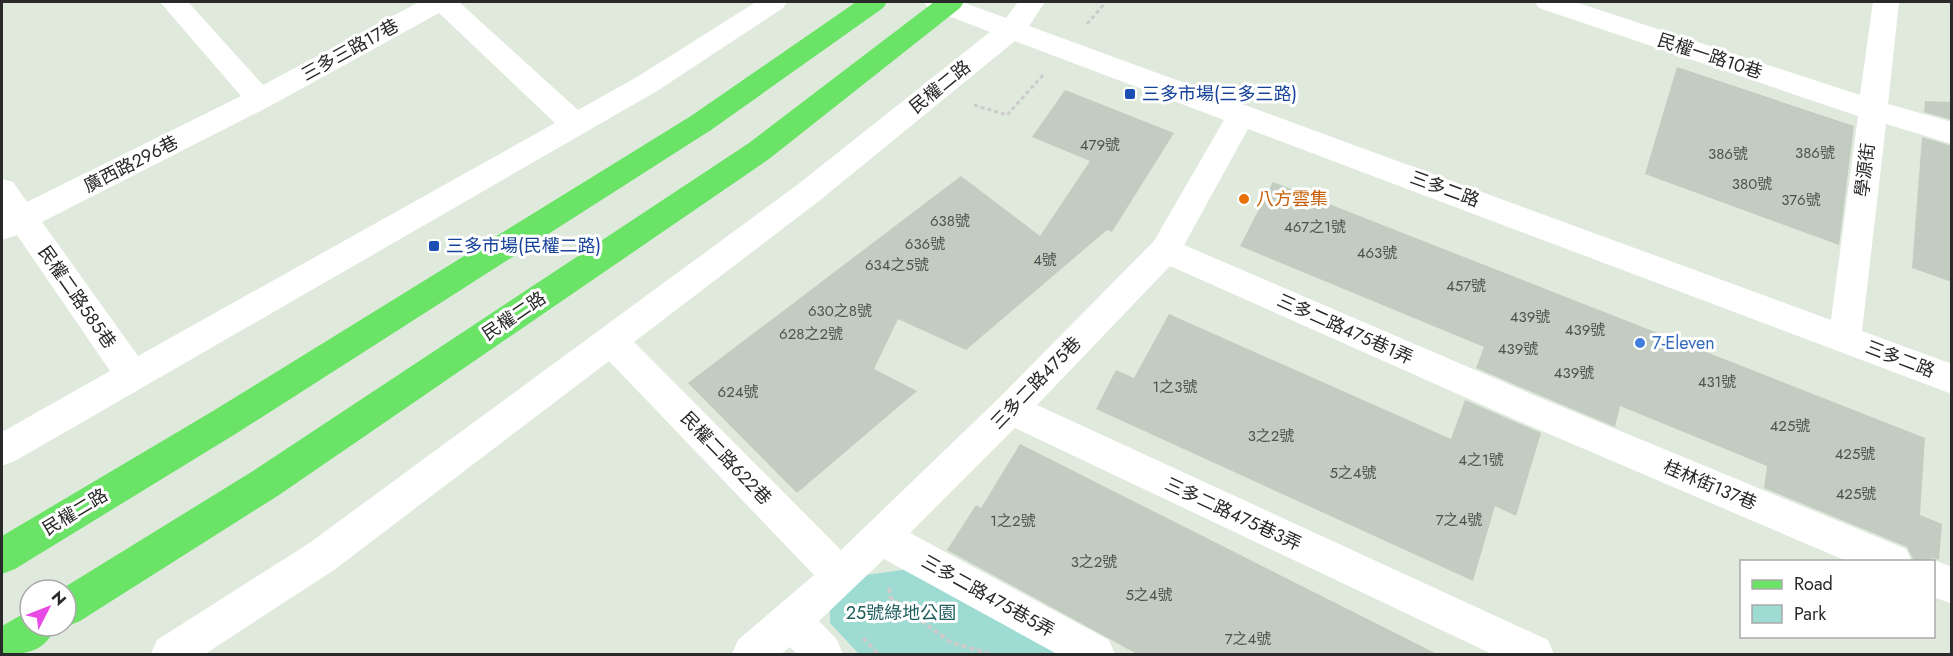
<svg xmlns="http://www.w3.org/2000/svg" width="1953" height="656" viewBox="0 0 1953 656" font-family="Jost,'Noto Sans TC',sans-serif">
<rect width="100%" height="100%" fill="#dfeadc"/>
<polygon fill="#9ddbd3" points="909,569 1058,654 859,654 830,623 830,604 866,575"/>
<g fill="#c2ccc1">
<polygon points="1677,67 1854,126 1839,245 1645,174"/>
<polygon points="1065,90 1174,133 1112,232 1107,230 966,350 898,319 874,369 917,391 797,493 688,383 961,176 1040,236 1090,161 1032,137"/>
<polygon points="1925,101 1952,102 1952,120 1924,112"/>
<polygon points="1922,137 1952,146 1952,282 1912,268"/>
<polygon points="1273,182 1925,438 1920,515 1942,524 1939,560 1933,558 1927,561 1914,561 1907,547 1764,488 1767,466 1620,406 1615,427 1539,395 1476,368 1484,347 1240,246"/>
<polygon points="1169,314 1451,439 1465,400 1541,433 1516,516 1495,506 1473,581 1096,409 1116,370 1134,378"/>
<polygon points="1020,444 1155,512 1437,654 1137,654 947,550 976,505 981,508"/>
</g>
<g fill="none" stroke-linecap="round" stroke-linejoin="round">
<g stroke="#ccc" stroke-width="3" stroke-dasharray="4 3" stroke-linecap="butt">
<polyline points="1087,24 1106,2"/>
<polyline points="974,105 1007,115 1043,75"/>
</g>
<g stroke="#ccc" stroke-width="4" stroke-dasharray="5 3" stroke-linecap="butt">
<polyline points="889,588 891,598 950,642 990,654"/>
<polyline points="863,638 878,654"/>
</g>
<g fill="#fff" fill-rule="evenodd">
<path d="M 160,2 L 188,2 L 263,85 L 419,2 L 459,2 L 578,110 L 637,77 L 756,2 L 787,2 L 783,8 L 657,91 L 15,461 L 2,466 L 2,432 L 110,371 L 17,235 L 2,240 L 2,179 L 13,182 L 27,202 L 241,96 ZM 439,13 L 555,123 L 138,356 L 42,222 L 270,106 Z"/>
<path d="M 924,2 L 962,2 L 1006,18 L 1018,2 L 1045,2 L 1029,26 L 1831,320 L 1858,116 L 1539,8 L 1535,2 L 1575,2 L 1860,95 L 1873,2 L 1899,2 L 1888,104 L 1952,122 L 1952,144 L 1886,124 L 1862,331 L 1952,364 L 1952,394 L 1248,129 L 1184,245 L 1538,397 L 1906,549 L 1912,562 L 1849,562 L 1514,419 L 1170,266 L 1037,405 L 1548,640 L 1554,654 L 1492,654 L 1015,428 L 910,533 L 1109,640 L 1115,654 L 1057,654 L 884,559 L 819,621 L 837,640 L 843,654 L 797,654 L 790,647 L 781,654 L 732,654 L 738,640 L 814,575 L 609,361 L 334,570 L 205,654 L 151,654 L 157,640 L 308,544 L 797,185 L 990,32 L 928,8 ZM 1015,41 L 1224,120 L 1154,241 L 999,398 L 841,550 L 634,342 L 819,201 Z"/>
<polygon points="1934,560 1952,567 1952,604 1934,597 1934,562 1929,562"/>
</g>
<g fill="#6be367" fill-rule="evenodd">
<polygon points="856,2 887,2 883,8 711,130 237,433 15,569 2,574 2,536 213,411 691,116"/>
<polygon points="934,2 964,2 960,8 769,159 279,495 80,621 66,627 64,626 66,626 66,590 60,590 253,471 749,143"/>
<path d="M 30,610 L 30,626 L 56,626 C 45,652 28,654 2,654 L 2,626 Z"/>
</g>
</g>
<g fill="#1a4fb4" stroke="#fff" stroke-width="2">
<rect x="1124" y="88" width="12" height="12" rx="3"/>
<rect x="428" y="240" width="12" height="12" rx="3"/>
</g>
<circle fill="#e8710a" stroke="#fff" stroke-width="2" cx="1244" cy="199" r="6"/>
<circle fill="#3f7fe0" stroke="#fff" stroke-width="2" cx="1640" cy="343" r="6"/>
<g text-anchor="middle" stroke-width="6" stroke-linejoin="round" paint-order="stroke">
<g font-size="15" fill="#4f524f">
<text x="1100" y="150">479號</text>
<text x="1815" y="158">386號</text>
<text x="1728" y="159">386號</text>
<text x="1752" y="189">380號</text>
<text x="1801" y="205">376號</text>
<text x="950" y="226">638號</text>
<text x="1315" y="232">467之1號</text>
<text x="925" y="249">636號</text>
<text x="1377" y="258">463號</text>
<text x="1045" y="265">4號</text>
<text x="897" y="270">634之5號</text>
<text x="1466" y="291">457號</text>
<text x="840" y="316">630之8號</text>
<text x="1530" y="322">439號</text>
<text x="1585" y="335">439號</text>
<text x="811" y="339">628之2號</text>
<text x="1518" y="354">439號</text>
<text x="1574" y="378">439號</text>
<text x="1717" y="387">431號</text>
<text x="1175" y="392">1之3號</text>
<text x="738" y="397">624號</text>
<text x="1790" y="431">425號</text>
<text x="1271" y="441">3之2號</text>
<text x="1855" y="459">425號</text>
<text x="1481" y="465">4之1號</text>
<text x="1353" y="478">5之4號</text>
<text x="1856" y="499">425號</text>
<text x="1459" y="525">7之4號</text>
<text x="1013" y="526">1之2號</text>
<text x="1094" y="567">3之2號</text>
<text x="1149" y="600">5之4號</text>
<text x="1248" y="644">7之4號</text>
</g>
<g font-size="18" fill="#292929" stroke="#fff">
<text transform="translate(350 50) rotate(-29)" y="6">三多三路17巷</text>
<text transform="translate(1710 56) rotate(18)" y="6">民權一路10巷</text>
<text transform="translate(940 87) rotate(-39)" y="6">民權二路</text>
<text transform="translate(131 164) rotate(-27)" y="6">廣西路296巷</text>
<text transform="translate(1865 170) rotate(-83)" y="6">學源街</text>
<text transform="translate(1445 189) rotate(20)" y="6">三多二路</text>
<text transform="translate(77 297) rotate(55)" y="6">民權二路585巷</text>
<text transform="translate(514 316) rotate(-34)" y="6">民權二路</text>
<text transform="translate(1345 329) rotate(24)" y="6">三多二路475巷1弄</text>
<text transform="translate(1900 359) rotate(21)" y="6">三多二路</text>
<text transform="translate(1036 383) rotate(-46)" y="6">三多二路475巷</text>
<text transform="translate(726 458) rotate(46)" y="6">民權二路622巷</text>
<text transform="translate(1710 485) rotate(23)" y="6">桂林街137巷</text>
<text transform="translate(75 512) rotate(-31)" y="6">民權二路</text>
<text transform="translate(1233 514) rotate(25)" y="6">三多二路475巷3弄</text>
<text transform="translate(988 596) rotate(29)" y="6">三多二路475巷5弄</text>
</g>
<g font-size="18" fill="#164399" stroke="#fff" text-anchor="start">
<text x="1142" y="100">三多市場(三多三路)</text>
<text x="446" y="252">三多市場(民權二路)</text>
</g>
<g font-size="18" fill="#c56008" stroke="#fff" text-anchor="start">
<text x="1256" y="205">八方雲集</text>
</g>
<g font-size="18" fill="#366cbe" stroke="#fff" text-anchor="start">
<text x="1652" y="349">7-Eleven</text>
</g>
<g font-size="18" fill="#205e5e" stroke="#fff">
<text x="901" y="619">25號綠地公園</text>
</g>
</g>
<rect width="1953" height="656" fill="none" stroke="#292929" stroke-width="6"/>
<rect x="1740" y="560" width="195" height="78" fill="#ffffff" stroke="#a9a9a9" stroke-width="1.5"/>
<rect x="1752" y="580" width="30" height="9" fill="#6be367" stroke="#a9a9a9" stroke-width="1.5"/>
<text x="1794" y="590" font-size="18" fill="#292929">Road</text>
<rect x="1752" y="605" width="30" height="18" fill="#9ddbd3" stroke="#a9a9a9" stroke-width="1.5"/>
<text x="1794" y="620" font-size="18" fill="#292929">Park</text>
<g transform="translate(48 608) rotate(48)"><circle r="28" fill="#ffffff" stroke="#a9a9a9" stroke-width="1.5"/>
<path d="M0-4.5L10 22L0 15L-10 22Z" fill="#e84ae6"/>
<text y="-9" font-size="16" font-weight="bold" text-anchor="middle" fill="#292929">N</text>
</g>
</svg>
